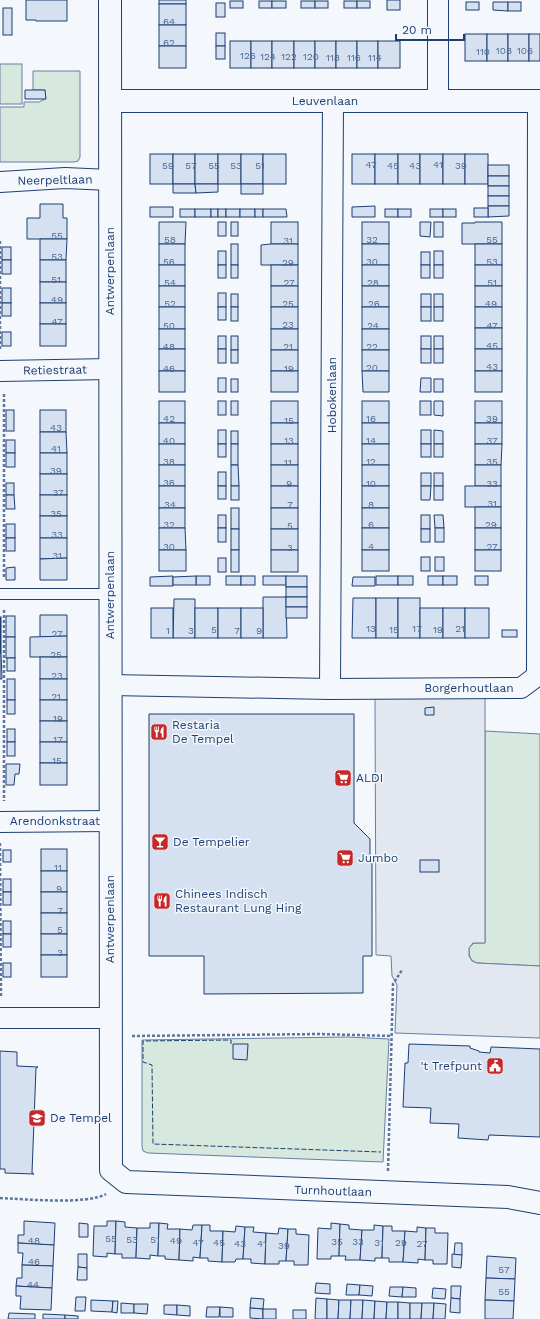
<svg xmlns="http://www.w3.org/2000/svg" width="540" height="1319" viewBox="0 0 540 1319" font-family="'Work Sans',sans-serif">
<rect width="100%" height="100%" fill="#f4f7fb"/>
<g fill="#d7e8df" stroke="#687fa3">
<rect x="0" y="64" width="22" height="40"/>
<polygon points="33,71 80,71 80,157 78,161 74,162 0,162 0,107 24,107 24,102 39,102 45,99 45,90 33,90"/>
<path d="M 485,731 L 540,734 L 540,966 L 477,963 C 469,960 469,955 469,948 L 474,943 L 485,943 Z"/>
<polygon points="347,1037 389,1039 383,1162 148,1153 143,1151 142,1146 142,1040"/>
</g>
<polygon fill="#e3e8f0" stroke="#687fa3" points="375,697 485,698 485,943 473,943 469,948 469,956 472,961 477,963 540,966 540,1038 395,1033 397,985 392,976 391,956 376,955"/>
<g fill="#d5e0f0" stroke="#1d3f73">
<polygon points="26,0 67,0 67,21 36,21 36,20 26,20"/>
<rect x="159" y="0" width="27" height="4"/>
<rect x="387" y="0" width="13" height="10"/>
<rect x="230" y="1" width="13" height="7"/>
<rect x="259" y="1" width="13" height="7"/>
<rect x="272" y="1" width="14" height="7"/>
<rect x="301" y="1" width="14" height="7"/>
<rect x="315" y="1" width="13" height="7"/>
<rect x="344" y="1" width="13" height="7"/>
<rect x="357" y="1" width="13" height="7"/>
<rect x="466" y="2" width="13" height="8"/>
<polygon points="493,2 508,2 508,11 493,10"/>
<rect x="508" y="2" width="13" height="9"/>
<rect x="216" y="3" width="9" height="14"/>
<rect x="159" y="4" width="27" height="21"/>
<rect x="3" y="8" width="9" height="27"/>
<rect x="159" y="25" width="27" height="21"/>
<rect x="216" y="33" width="9" height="13"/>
<rect x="465" y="34" width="22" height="27"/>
<rect x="487" y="34" width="21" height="27"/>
<rect x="508" y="34" width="21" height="27"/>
<rect x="529" y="34" width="11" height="27"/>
<rect x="230" y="41" width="21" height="27"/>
<rect x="251" y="41" width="21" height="27"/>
<rect x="272" y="41" width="22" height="27"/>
<rect x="294" y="41" width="21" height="27"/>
<rect x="315" y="41" width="21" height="27"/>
<rect x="336" y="41" width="21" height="27"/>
<rect x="357" y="41" width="21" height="27"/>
<rect x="378" y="41" width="22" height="27"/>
<rect x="159" y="46" width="27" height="22"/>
<rect x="216" y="46" width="9" height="13"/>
<polygon points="25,90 45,90 46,99 25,99"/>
<rect x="150" y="154" width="23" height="30"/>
<rect x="173" y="154" width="22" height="30"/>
<rect x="195" y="154" width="23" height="30"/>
<rect x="218" y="154" width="23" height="30"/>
<rect x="241" y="154" width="22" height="30"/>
<rect x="263" y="154" width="23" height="30"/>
<rect x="352" y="154" width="23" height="30"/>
<rect x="375" y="154" width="23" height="30"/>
<rect x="398" y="154" width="22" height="30"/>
<rect x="420" y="154" width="23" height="30"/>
<rect x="443" y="154" width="22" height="30"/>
<rect x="465" y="154" width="23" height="30"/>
<rect x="488" y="165" width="21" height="11"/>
<rect x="488" y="176" width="21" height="10"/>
<polygon points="173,184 195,184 196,193 173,193"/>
<polygon points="195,184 218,184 218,192 196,193"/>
<rect x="241" y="184" width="22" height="10"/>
<rect x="488" y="186" width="21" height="10"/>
<rect x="488" y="196" width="21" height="10"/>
<polygon points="40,204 63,204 63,218 67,218 67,239 27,239 27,218 40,218"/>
<polygon points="375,206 375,217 352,217 352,207"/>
<polygon points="488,206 509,206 509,216 488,217"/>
<rect x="150" y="207" width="23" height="10"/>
<rect x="474" y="208" width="14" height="9"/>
<rect x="180" y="209" width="15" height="8"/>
<rect x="195" y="209" width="16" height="8"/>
<rect x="211" y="209" width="7" height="8"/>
<rect x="218" y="209" width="8" height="8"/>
<rect x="226" y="209" width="14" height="8"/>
<rect x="240" y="209" width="15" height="8"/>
<rect x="255" y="209" width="8" height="8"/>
<polygon points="263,209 286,209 287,217 263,217"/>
<rect x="385" y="209" width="13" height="8"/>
<rect x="398" y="209" width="13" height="8"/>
<rect x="430" y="209" width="13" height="8"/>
<rect x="443" y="209" width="13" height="8"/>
<polygon points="159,222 186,222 185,244 159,244"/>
<rect x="218" y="222" width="8" height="14"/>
<rect x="231" y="222" width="7" height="14"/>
<rect x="271" y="222" width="27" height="22"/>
<rect x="362" y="222" width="27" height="22"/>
<polygon points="420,222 431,222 430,237 420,236"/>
<rect x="434" y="222" width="9" height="15"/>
<polygon points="475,222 502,222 502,244 462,244 462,223 475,223"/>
<polygon points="40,239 67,239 66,260 40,260"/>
<rect x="159" y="244" width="26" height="21"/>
<rect x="231" y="244" width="7" height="21"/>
<polygon points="271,244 298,244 298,265 261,265 261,245"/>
<rect x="362" y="244" width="27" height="21"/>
<rect x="475" y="244" width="27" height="21"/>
<rect x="2" y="247" width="9" height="13"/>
<rect x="218" y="251" width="8" height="14"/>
<rect x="434" y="251" width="9" height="14"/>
<rect x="421" y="252" width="9" height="13"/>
<rect x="2" y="260" width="9" height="14"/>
<rect x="40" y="260" width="26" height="22"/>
<rect x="159" y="265" width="26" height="21"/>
<rect x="218" y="265" width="8" height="13"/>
<rect x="231" y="265" width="7" height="13"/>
<rect x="271" y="265" width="27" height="21"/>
<rect x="362" y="265" width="27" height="21"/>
<rect x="421" y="265" width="9" height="13"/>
<rect x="434" y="265" width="9" height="13"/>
<rect x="475" y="265" width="27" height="21"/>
<rect x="40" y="282" width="26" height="21"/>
<rect x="159" y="286" width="26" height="21"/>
<rect x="271" y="286" width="27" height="21"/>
<rect x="362" y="286" width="27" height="21"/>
<rect x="475" y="286" width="27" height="21"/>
<rect x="2" y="288" width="9" height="15"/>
<rect x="218" y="293" width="8" height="14"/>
<rect x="231" y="294" width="7" height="13"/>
<rect x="421" y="294" width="10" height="13"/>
<rect x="434" y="294" width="9" height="13"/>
<rect x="2" y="303" width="9" height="13"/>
<rect x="40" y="303" width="26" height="21"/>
<rect x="159" y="307" width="26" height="22"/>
<rect x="218" y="307" width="8" height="13"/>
<rect x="231" y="307" width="7" height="14"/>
<rect x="271" y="307" width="27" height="22"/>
<rect x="362" y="307" width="27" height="22"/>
<rect x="421" y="307" width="10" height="14"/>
<rect x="434" y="307" width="9" height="14"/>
<rect x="475" y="307" width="27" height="21"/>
<rect x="40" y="324" width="26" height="22"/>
<rect x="475" y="328" width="27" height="21"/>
<rect x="159" y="329" width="26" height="20"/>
<rect x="271" y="329" width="27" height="21"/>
<rect x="362" y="329" width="27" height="21"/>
<rect x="2" y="332" width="9" height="14"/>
<rect x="218" y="336" width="8" height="13"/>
<rect x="231" y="336" width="7" height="14"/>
<rect x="421" y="336" width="10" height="13"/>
<rect x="434" y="336" width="9" height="13"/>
<rect x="159" y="349" width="26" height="22"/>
<rect x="218" y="349" width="8" height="14"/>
<rect x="421" y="349" width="10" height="14"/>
<rect x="434" y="349" width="9" height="14"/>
<rect x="475" y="349" width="27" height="22"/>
<rect x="231" y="350" width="7" height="13"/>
<rect x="271" y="350" width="27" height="21"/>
<rect x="362" y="350" width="27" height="21"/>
<rect x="159" y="371" width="26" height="21"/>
<rect x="271" y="371" width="27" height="21"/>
<polygon points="362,371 389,371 389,392 363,392"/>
<rect x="475" y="371" width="27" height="21"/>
<rect x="218" y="378" width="8" height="14"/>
<polygon points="421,378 431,378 431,392 420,392"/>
<rect x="231" y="379" width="7" height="13"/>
<rect x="434" y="379" width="9" height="13"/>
<rect x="159" y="401" width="26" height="22"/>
<rect x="218" y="401" width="8" height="14"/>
<rect x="231" y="401" width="7" height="14"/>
<rect x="271" y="401" width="27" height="22"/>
<rect x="362" y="401" width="27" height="22"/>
<rect x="420" y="401" width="11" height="14"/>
<polygon points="434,401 443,401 443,416 434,415"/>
<rect x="475" y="401" width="27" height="22"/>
<rect x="6" y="410" width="8" height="21"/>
<rect x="40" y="410" width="26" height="22"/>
<rect x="159" y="423" width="26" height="21"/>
<rect x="271" y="423" width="27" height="21"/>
<rect x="362" y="423" width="27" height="21"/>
<rect x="475" y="423" width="27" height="21"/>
<rect x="218" y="430" width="8" height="14"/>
<rect x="421" y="430" width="10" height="14"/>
<polygon points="434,430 443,431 443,444 434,444"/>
<rect x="231" y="431" width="7" height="13"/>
<polygon points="40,432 66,432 67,453 40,453"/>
<rect x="6" y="440" width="9" height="13"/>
<rect x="159" y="444" width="26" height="21"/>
<rect x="218" y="444" width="8" height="13"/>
<rect x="231" y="444" width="7" height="21"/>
<rect x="271" y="444" width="27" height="21"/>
<rect x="362" y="444" width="27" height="21"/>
<rect x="421" y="444" width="10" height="13"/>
<rect x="434" y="444" width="9" height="13"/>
<polygon points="475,444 502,444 501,465 475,465"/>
<rect x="6" y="453" width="9" height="14"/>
<rect x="40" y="453" width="27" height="21"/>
<rect x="159" y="465" width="26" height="21"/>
<polygon points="231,465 238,465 239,486 231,486"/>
<rect x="271" y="465" width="27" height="21"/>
<rect x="362" y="465" width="27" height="21"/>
<rect x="475" y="465" width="26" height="21"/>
<rect x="218" y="472" width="8" height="14"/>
<rect x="421" y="473" width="10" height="13"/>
<rect x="434" y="473" width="9" height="13"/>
<rect x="40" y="474" width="27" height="21"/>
<rect x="6" y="483" width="8" height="12"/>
<rect x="159" y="486" width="26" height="22"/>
<rect x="218" y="486" width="8" height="13"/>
<rect x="231" y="486" width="8" height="14"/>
<rect x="271" y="486" width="27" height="22"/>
<rect x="362" y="486" width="27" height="22"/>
<polygon points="421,486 431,486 430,500 421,500"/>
<rect x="434" y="486" width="9" height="14"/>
<rect x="465" y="486" width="36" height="21"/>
<polygon points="6,495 14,495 15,509 6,509"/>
<rect x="40" y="495" width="27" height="21"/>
<rect x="475" y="507" width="26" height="21"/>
<rect x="159" y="508" width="26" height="20"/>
<rect x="231" y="508" width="8" height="21"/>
<rect x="271" y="508" width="27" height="21"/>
<rect x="362" y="508" width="27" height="20"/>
<rect x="218" y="515" width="8" height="13"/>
<rect x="421" y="515" width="9" height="14"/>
<polygon points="434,515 443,515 444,528 435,528"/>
<rect x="40" y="516" width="27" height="22"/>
<rect x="6" y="524" width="9" height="14"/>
<polygon points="159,528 185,528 186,550 159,550"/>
<rect x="218" y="528" width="8" height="14"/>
<rect x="362" y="528" width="27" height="22"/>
<rect x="435" y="528" width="9" height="14"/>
<rect x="475" y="528" width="26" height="22"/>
<rect x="231" y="529" width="8" height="21"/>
<rect x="271" y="529" width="27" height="21"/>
<rect x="421" y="529" width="9" height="13"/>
<rect x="6" y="538" width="9" height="13"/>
<polygon points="40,538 67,538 67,558 40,559"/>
<rect x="159" y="550" width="27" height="21"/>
<rect x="231" y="550" width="8" height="22"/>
<rect x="271" y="550" width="27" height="22"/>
<rect x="362" y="550" width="27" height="21"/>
<rect x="475" y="550" width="26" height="21"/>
<rect x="421" y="557" width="9" height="14"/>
<rect x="435" y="557" width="9" height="14"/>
<polygon points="67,558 67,580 40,580 40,559"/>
<rect x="218" y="558" width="8" height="14"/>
<polygon points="15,567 15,580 6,580 6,568"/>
<polygon points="173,576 173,586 150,586 150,577"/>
<rect x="196" y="576" width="14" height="9"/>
<polygon points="196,576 196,585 173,585 173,577"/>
<rect x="226" y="576" width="15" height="9"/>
<rect x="241" y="576" width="14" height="9"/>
<rect x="263" y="576" width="23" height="9"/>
<rect x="286" y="576" width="21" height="11"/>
<rect x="376" y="576" width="22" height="9"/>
<rect x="398" y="576" width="15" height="9"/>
<rect x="428" y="576" width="15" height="9"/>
<rect x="443" y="576" width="14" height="9"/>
<rect x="475" y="576" width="13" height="9"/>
<polygon points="353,577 375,577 375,586 352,586"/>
<rect x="286" y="587" width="21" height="10"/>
<polygon points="263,597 286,597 287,638 263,638"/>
<rect x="286" y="597" width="21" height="10"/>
<polygon points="353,598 376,598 376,638 352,638"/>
<rect x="376" y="598" width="22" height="40"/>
<rect x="398" y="598" width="22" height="40"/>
<polygon points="174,599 195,599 195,638 173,638"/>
<rect x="286" y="607" width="21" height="11"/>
<rect x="151" y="608" width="22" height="30"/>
<rect x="195" y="608" width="23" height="30"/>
<rect x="218" y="608" width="23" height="30"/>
<rect x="241" y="608" width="22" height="30"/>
<rect x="420" y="608" width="23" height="30"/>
<rect x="443" y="608" width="22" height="30"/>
<rect x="465" y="608" width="24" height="30"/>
<polygon points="40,615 67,615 67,636 40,637"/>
<rect x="6" y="616" width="9" height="21"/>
<rect x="0" y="617" width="1" height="36"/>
<rect x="502" y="630" width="15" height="7"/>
<polygon points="67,636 67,657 30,657 30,637"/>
<rect x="6" y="637" width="9" height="21"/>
<polygon points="0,653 1,653 2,679 0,679"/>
<rect x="40" y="657" width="27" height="22"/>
<rect x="7" y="658" width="8" height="13"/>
<rect x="7" y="679" width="8" height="21"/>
<rect x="40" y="679" width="27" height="21"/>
<rect x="7" y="700" width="8" height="14"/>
<rect x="40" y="700" width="27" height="21"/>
<polygon points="434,707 434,715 425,715 425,708"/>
<polygon points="149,714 354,714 354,823 370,839 370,863 372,863 372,956 363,956 363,993 204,994 204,956 149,956"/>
<rect x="40" y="721" width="27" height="21"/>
<rect x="7" y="729" width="8" height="13"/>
<rect x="7" y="742" width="8" height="14"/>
<rect x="40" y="742" width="27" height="21"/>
<rect x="40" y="763" width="27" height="22"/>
<polygon points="6,764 20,764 19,774 15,774 14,785 6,785"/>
<rect x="41" y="849" width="26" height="22"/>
<rect x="3" y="850" width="8" height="12"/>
<rect x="420" y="860" width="19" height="12"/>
<rect x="41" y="871" width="26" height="21"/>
<rect x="3" y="879" width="8" height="13"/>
<rect x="3" y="892" width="8" height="13"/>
<rect x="41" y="892" width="26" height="21"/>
<rect x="41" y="913" width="26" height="21"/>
<rect x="3" y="921" width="8" height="13"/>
<rect x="3" y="934" width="8" height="13"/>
<rect x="41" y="934" width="26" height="21"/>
<rect x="41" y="955" width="26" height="22"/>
<rect x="3" y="963" width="8" height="14"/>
<polygon points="233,1044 248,1044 247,1060 233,1059"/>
<polygon points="409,1044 470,1046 470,1048 479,1051 479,1052 490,1053 491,1047 540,1049 540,1137 489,1135 488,1140 458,1138 459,1124 430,1123 431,1108 403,1107 405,1063 408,1063"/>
<polygon points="0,1051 17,1052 17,1066 38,1067 36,1068 32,1173 34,1174 5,1173 5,1169 0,1169"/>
<polygon points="24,1221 55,1223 54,1245 18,1243 18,1235 24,1235"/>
<polygon points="107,1221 116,1221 115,1254 107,1253 107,1257 93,1256 94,1226 107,1226"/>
<polygon points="116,1221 125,1222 125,1227 137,1228 136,1258 122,1258 122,1254 115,1254"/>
<polygon points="79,1223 88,1224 88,1237 79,1237"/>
<polygon points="150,1223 159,1223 158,1256 150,1255 150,1259 136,1258 137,1228 150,1228"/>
<polygon points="159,1223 168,1224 167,1229 180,1229 179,1260 165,1259 165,1256 158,1256"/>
<polygon points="331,1223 340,1224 339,1256 331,1256 331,1259 317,1259 318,1228 331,1229"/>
<polygon points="340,1224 349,1225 349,1229 362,1230 360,1260 345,1260 346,1256 339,1256"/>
<polygon points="193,1225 202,1225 200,1258 193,1257 193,1261 179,1260 180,1229 192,1230"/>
<polygon points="202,1225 210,1225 210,1231 223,1231 222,1262 208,1261 208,1258 200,1258"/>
<polygon points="374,1225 383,1226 382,1258 375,1258 375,1261 360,1260 362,1230 374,1230"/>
<polygon points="236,1226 245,1227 243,1259 236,1259 235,1262 222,1262 223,1231 235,1232"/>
<polygon points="383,1226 392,1226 392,1231 405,1231 403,1262 389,1262 389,1258 382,1258"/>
<polygon points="245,1227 254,1227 253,1232 266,1233 265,1264 251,1263 251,1259 243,1259"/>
<polygon points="417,1227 426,1228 425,1260 418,1259 418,1263 403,1262 405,1231 417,1232"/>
<polygon points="279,1228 288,1229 286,1261 279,1261 279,1264 265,1264 266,1233 278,1234"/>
<polygon points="426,1228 435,1228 435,1233 448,1233 447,1264 433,1264 433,1260 425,1260"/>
<polygon points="288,1229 296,1229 296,1234 309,1235 308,1265 294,1265 294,1261 286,1261"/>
<polygon points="18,1243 54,1245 53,1266 22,1265 23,1253 18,1253"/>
<polygon points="455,1243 462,1243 462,1255 454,1255"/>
<polygon points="78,1254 87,1254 87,1268 78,1267"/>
<polygon points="452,1254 462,1255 461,1268 452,1267"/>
<polygon points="487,1256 516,1258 515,1279 486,1278"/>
<polygon points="22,1265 53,1266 52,1288 16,1286 17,1278 22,1278"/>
<polygon points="78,1267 87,1268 87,1280 77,1280"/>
<polygon points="486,1278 515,1279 514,1301 485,1300"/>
<polygon points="316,1283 330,1284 330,1294 315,1293"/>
<polygon points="347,1284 360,1285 359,1295 346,1295"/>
<polygon points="360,1285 373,1286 372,1296 359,1295"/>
<polygon points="16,1286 52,1288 51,1310 20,1309 21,1296 16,1296"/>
<polygon points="451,1286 461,1286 460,1299 451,1298"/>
<polygon points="390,1287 403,1287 402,1297 389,1296"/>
<polygon points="403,1287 416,1288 416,1297 402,1297"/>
<polygon points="433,1288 446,1289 445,1299 432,1298"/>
<polygon points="76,1297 86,1297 85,1311 75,1311"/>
<polygon points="251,1298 264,1299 263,1309 250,1308"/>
<polygon points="316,1298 327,1299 327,1319 315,1319"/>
<polygon points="451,1298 460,1299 460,1313 450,1312"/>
<polygon points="327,1299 339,1300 338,1319 327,1319"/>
<polygon points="91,1300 113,1301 112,1312 91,1311"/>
<polygon points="339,1300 351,1300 350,1319 338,1319"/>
<polygon points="351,1300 363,1300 362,1319 350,1319"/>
<polygon points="363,1300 375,1301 374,1319 362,1319"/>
<polygon points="485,1300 514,1301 513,1319 485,1319"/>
<polygon points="113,1301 118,1301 117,1313 112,1312"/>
<polygon points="375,1301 387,1302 386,1319 374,1319"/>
<polygon points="387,1302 398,1302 398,1319 386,1319"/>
<polygon points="398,1302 410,1303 410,1319 398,1319"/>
<polygon points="121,1303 134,1304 134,1313 121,1313"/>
<polygon points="410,1303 422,1303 421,1319 410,1319"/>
<polygon points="422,1303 434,1303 433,1319 421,1319"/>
<polygon points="434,1303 446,1304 445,1319 433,1319"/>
<polygon points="134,1304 148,1304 147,1314 134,1313"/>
<polygon points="164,1305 177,1305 177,1315 164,1314"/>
<polygon points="177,1305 190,1306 190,1316 177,1315"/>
<polygon points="207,1307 220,1307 219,1317 206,1317"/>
<polygon points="220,1307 233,1308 233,1317 220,1317"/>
<polygon points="250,1308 263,1309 263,1319 250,1318"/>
<rect x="263" y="1309" width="13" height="10"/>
<rect x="293" y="1310" width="13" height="9"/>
<polygon points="9,1313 35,1314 35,1319 8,1319"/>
<polygon points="43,1314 65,1315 65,1319 43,1319"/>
<polygon points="65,1315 78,1316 78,1319 65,1319"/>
</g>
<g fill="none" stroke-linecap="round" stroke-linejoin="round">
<defs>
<polyline id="lane" points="0,594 110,594"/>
<g id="street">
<polyline points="438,0 438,101"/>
<polyline points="0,182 65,178 110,180"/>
<polyline points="0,371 110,369"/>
<polyline points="110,685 330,689 521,688 537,676 538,101"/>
<polyline points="330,689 333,101"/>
<polyline points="0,822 110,821"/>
<polyline points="0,1018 110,1018"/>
</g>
<g id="secondary">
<polyline points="110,0 111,1170 126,1182 508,1197 540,1203"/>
<polyline points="110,101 540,101"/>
</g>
</defs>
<use href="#lane" stroke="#1d3f73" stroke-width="12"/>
<use href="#street" stroke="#1d3f73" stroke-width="22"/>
<use href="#secondary" stroke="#1d3f73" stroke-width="24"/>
<g stroke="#5e769c" stroke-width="2.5" stroke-dasharray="3 2" stroke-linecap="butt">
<polyline points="0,241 0,351"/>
<polyline points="4,577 4,392"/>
<polyline points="4,610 4,801"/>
<polyline points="0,843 1,998"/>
<polyline points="132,1036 319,1034 392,1036"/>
<polyline points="388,1171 393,984 402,970"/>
<path d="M 0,1198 C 24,1199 87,1205 106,1194"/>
</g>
<use href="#lane" stroke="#f4f7fb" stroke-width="10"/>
<use href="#street" stroke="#f4f7fb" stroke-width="20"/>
<use href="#secondary" stroke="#f4f7fb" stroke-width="22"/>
<polyline stroke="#1d3f73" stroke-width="1" stroke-dasharray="5 2" stroke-linecap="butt" points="231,1044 231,1040 143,1041 143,1062 152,1065 153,1144 381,1152"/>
</g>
<defs>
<symbol id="restaurant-square" viewBox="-11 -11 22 22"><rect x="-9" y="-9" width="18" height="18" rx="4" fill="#c62828" stroke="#f4f7fb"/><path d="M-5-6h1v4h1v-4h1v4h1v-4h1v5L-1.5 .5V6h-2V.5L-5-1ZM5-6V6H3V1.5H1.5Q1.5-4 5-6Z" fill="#fff"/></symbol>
<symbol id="supermarket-square" viewBox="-11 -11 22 22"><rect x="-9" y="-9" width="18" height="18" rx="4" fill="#c62828" stroke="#f4f7fb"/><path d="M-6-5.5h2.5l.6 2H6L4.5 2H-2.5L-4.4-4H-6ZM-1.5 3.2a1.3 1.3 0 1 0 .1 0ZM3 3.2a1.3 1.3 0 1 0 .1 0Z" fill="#fff"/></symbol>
<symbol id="bar-square" viewBox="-11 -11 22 22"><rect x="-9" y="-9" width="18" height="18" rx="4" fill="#c62828" stroke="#f4f7fb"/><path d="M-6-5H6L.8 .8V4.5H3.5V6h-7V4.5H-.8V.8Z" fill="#fff"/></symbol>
<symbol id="civic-square" viewBox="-11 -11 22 22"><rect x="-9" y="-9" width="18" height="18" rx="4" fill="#c62828" stroke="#f4f7fb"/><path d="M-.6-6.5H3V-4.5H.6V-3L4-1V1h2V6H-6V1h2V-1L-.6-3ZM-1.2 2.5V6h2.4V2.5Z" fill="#fff"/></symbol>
<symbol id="school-square" viewBox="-11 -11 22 22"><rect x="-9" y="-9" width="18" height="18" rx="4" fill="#c62828" stroke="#f4f7fb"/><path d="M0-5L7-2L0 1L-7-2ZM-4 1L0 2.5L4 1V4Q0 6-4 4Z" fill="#fff"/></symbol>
</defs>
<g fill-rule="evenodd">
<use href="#restaurant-square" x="149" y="722" width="20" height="20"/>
<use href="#supermarket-square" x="333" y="768" width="20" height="20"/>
<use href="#bar-square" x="150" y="832" width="20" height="20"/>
<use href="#supermarket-square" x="335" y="848" width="20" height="20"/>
<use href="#restaurant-square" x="152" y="891" width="20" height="20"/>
<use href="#civic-square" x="485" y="1056" width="20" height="20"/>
<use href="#school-square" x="27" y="1108" width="20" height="20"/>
</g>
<g text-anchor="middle" stroke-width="3" stroke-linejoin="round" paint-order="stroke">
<g font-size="10" fill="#4b6792">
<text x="169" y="25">64</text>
<text x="169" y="46">62</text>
<text x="504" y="54">108</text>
<text x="525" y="54">106</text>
<text x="483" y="55">110</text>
<text x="248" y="59">126</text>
<text x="268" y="60">124</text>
<text x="289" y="60">122</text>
<text x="311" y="60">120</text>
<text x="333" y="61">118</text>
<text x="354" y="61">116</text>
<text x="375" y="61">114</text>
<text x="371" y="168">47</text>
<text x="438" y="168">41</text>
<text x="168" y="169">59</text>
<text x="191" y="169">57</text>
<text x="214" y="169">55</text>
<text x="236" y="169">53</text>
<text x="260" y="169">51</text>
<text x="393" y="169">45</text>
<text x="415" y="169">43</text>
<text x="461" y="169">39</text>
<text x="57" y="239">55</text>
<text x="170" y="243">58</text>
<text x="372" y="243">32</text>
<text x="492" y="243">55</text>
<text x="288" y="244">31</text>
<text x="57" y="260">53</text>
<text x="169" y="265">56</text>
<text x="372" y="265">30</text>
<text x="492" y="265">53</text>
<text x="288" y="266">29</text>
<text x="56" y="283">51</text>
<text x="170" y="286">54</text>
<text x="289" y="286">27</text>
<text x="373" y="286">28</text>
<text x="492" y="286">51</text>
<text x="57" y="303">49</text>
<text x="170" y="307">52</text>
<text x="288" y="307">25</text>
<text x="374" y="307">26</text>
<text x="491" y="307">49</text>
<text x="57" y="325">47</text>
<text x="288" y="328">23</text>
<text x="169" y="329">50</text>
<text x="373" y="329">24</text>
<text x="492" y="329">47</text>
<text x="492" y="349">45</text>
<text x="169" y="350">48</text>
<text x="288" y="350">21</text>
<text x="372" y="350">22</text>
<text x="492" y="370">43</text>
<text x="372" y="371">20</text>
<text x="169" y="372">46</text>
<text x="289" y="372">19</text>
<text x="169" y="422">42</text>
<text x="371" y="422">16</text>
<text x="492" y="422">39</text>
<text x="289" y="424">15</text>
<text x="56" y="431">43</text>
<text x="169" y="444">40</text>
<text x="289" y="444">13</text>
<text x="371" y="444">14</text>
<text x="492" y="444">37</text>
<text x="56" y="452">41</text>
<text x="169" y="465">38</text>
<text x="371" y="465">12</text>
<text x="492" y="465">35</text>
<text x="288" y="466">11</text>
<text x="56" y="474">39</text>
<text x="169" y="486">36</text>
<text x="289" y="487">9</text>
<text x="371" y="487">10</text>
<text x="492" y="487">33</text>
<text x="58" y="496">37</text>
<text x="492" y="507">31</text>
<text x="170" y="508">34</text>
<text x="290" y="508">7</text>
<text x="371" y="508">8</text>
<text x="56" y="517">35</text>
<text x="169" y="528">32</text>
<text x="371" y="528">6</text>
<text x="491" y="528">29</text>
<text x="290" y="529">5</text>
<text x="57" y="538">33</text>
<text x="169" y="550">30</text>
<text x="371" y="550">4</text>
<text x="492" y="550">27</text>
<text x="290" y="551">3</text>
<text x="57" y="559">31</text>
<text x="371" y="632">13</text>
<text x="417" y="632">17</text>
<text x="460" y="632">21</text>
<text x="214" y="633">5</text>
<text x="394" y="633">15</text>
<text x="438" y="633">19</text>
<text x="168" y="634">1</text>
<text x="191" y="634">3</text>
<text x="237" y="634">7</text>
<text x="259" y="634">9</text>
<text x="57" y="637">27</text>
<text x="56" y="658">25</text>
<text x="57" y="679">23</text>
<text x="56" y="700">21</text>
<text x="58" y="722">19</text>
<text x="58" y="743">17</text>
<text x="57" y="764">15</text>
<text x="58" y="871">11</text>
<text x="59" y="892">9</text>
<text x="60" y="914">7</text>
<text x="60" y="933">5</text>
<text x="60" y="956">3</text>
<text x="111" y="1242">55</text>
<text x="132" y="1243">53</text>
<text x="155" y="1243">51</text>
<text x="34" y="1244">48</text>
<text x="176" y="1244">49</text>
<text x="337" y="1245">35</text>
<text x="358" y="1245">33</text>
<text x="198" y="1246">47</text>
<text x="219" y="1246">45</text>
<text x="379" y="1246">31</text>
<text x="401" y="1246">29</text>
<text x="240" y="1247">43</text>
<text x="262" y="1247">41</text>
<text x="422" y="1247">27</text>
<text x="284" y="1249">39</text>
<text x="34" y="1265">46</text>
<text x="504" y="1273">57</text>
<text x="33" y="1288">44</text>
<text x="504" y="1295">55</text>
</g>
<g font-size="12" fill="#1d3f73" stroke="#f4f7fb">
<text x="325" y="105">Leuvenlaan</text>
<text transform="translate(55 180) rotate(-1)" y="4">Neerpeltlaan</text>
<text transform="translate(110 271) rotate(-90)" y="4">Antwerpenlaan</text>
<text transform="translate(55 370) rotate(-1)" y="4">Retiestraat</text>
<text transform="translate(332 395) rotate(-90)" y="4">Hobokenlaan</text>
<text transform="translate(110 595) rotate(-90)" y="4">Antwerpenlaan</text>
<text x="469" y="692">Borgerhoutlaan</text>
<text x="55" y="825">Arendonkstraat</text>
<text transform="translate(110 919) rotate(-90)" y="4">Antwerpenlaan</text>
<text transform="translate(333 1191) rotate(2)" y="4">Turnhoutlaan</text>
</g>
<g font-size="12" fill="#1d3f73" stroke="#f4f7fb" text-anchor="start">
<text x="172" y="729">Restaria<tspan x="172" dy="14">De Tempel</tspan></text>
<text x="356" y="782">ALDI</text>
<text x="173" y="846">De Tempelier</text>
<text x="358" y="862">Jumbo</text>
<text x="175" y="898">Chinees Indisch<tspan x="175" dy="14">Restaurant Lung Hing</tspan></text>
<text x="482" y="1070" text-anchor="end">'t Trefpunt</text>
<text x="50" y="1122">De Tempel</text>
</g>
</g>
<path d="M396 34v6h68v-6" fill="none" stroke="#1d3f73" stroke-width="2"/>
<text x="402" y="34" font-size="12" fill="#1d3f73" stroke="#f4f7fb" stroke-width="3" paint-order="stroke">20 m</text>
</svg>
